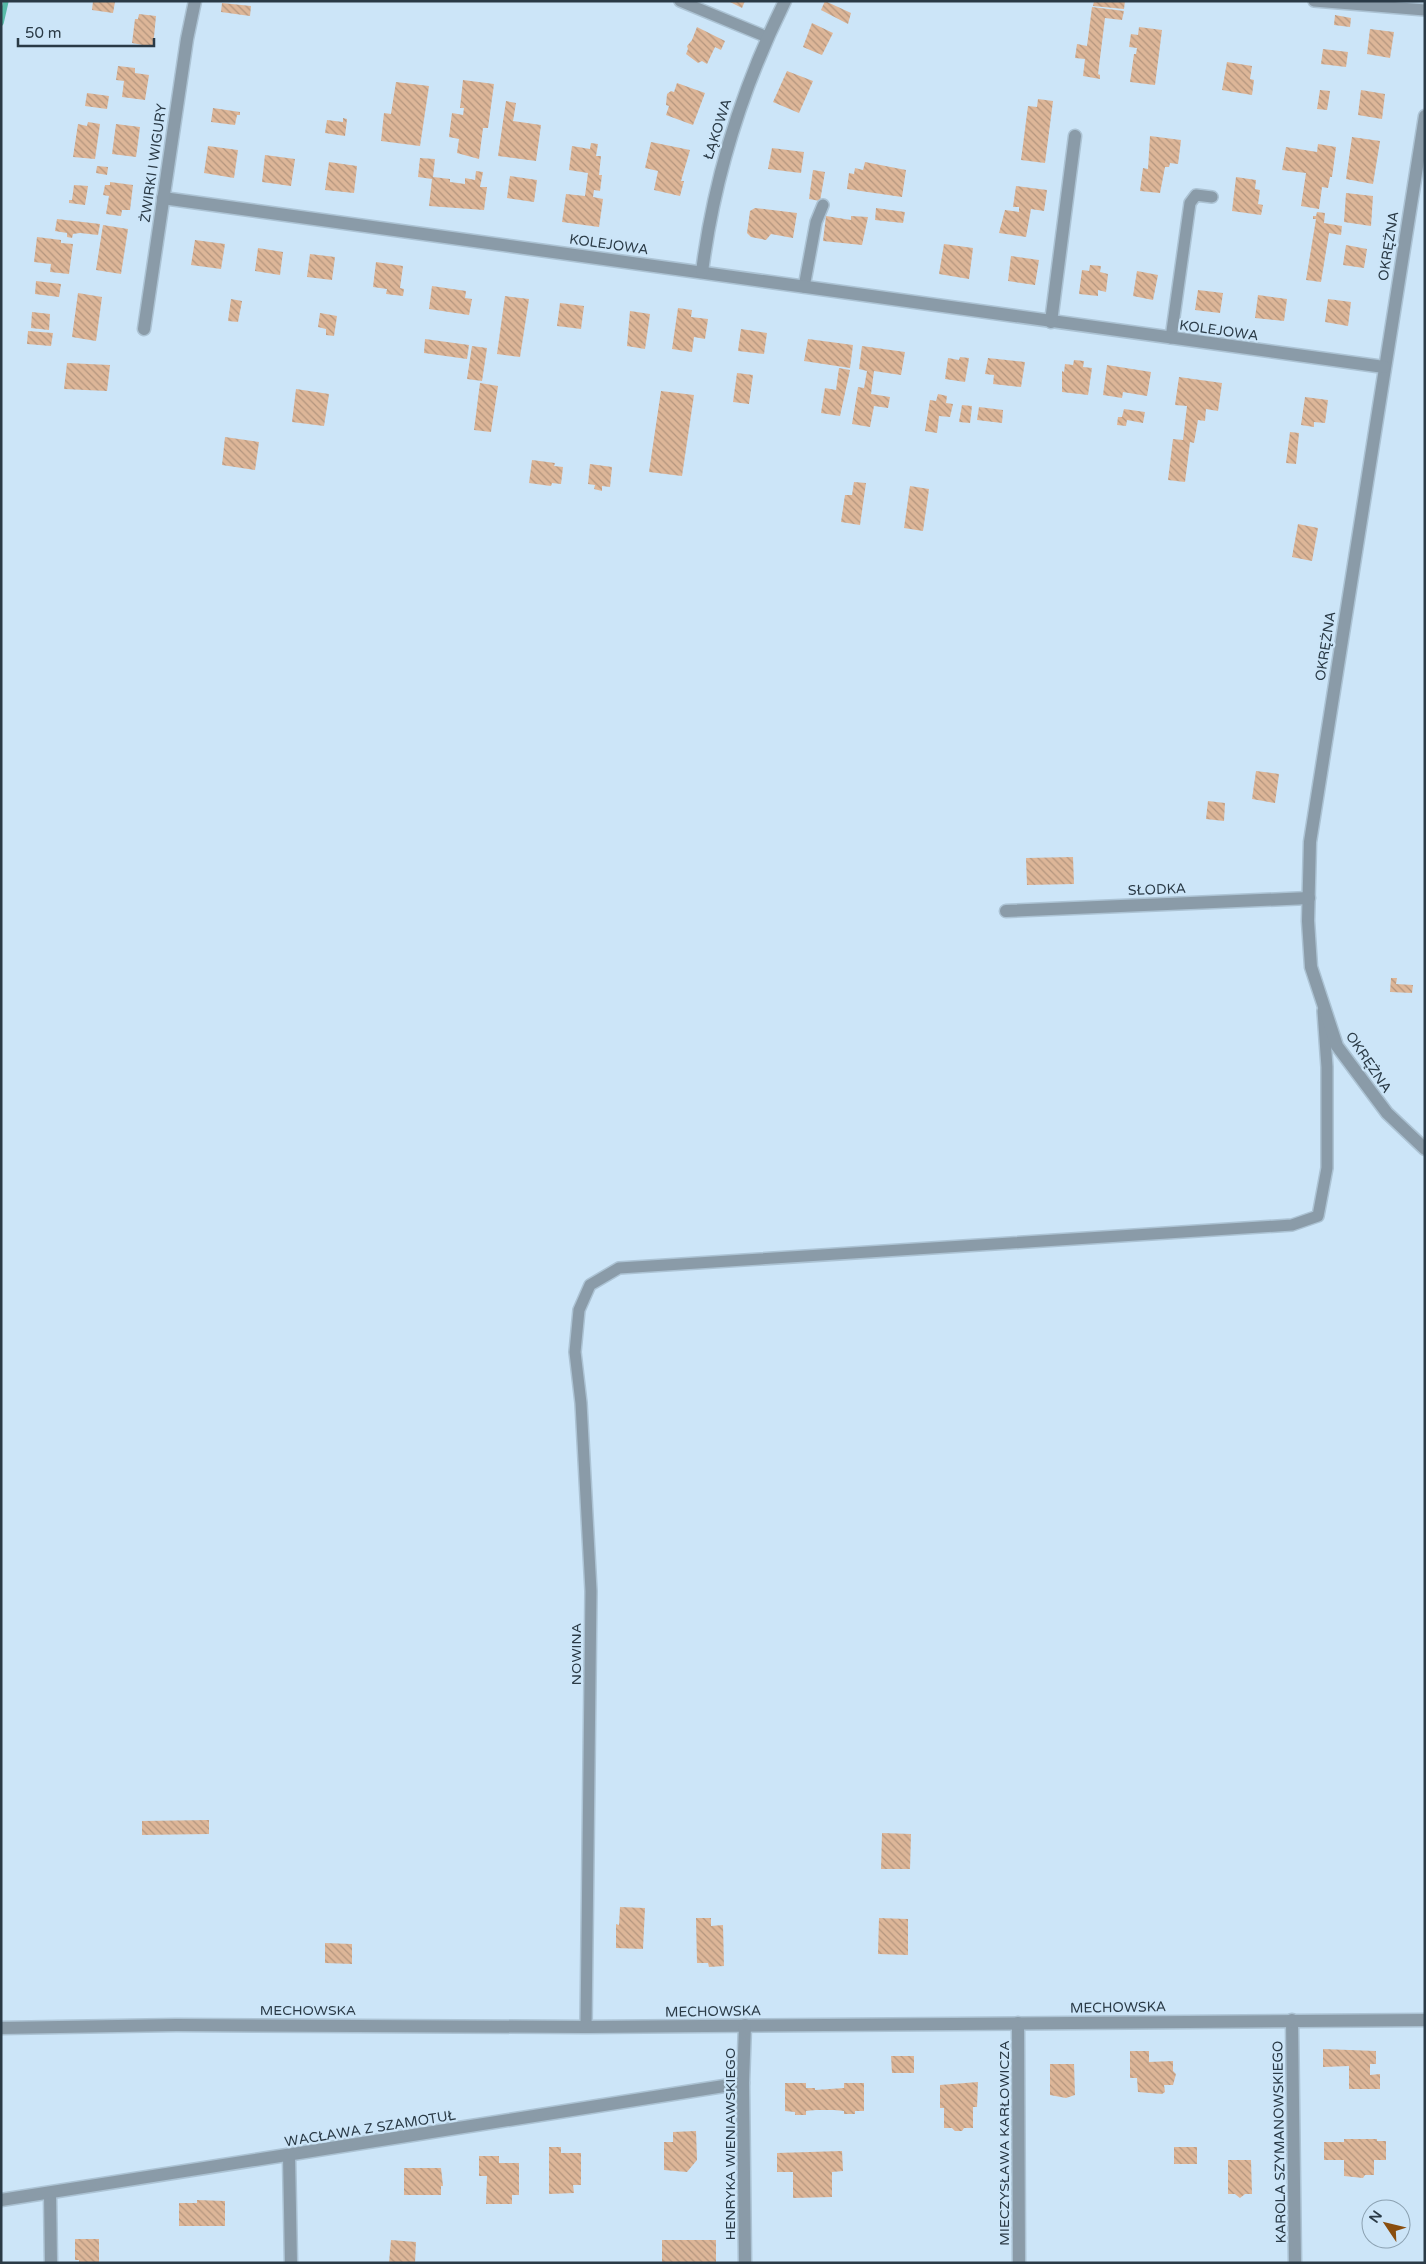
<svg xmlns="http://www.w3.org/2000/svg" width="1426" height="2264" viewBox="0 0 1426 2264" font-family="'Varela Round',sans-serif">
<defs>
<pattern id="building-back-hatch" width="6" height="6" patternUnits="userSpaceOnUse" patternTransform="scale(1.25)"><rect width="6" height="6" fill="#ddb698"/><path d="M-1 5l2 2M0 0l6 6M5-1l2 2" fill="none" stroke="#b3957e"/></pattern>
</defs>
<rect width="100%" height="100%" fill="#cce5f8"/>
<g fill="none" stroke-linecap="round" stroke-linejoin="round">
<polyline stroke="#57bba9" stroke-width="5.5" points="1,23 6,1"/>
</g>
<g fill="url(#building-back-hatch)">
<polygon points="93,1 115,2 113,13 92,10"/>
<polygon points="728,1 745,1 742,8"/>
<polygon points="825,1 851,13 848,24 821,10"/>
<polygon points="1094,1 1125,1 1124,9 1093,6"/>
<polygon points="222,3 251,6 250,16 221,12"/>
<polygon points="1092,7 1124,11 1122,20 1105,18 1098,74 1100,75 1100,79 1083,76 1085,59 1075,58 1077,44 1087,46"/>
<polygon points="139,14 156,16 153,47 132,43 135,19 138,19"/>
<polygon points="1335,15 1351,18 1350,27 1334,25"/>
<polygon points="812,23 833,33 822,55 803,47"/>
<polygon points="697,27 725,41 721,50 715,47 707,64 702,61 698,63 686,54 688,49 687,46 692,40"/>
<polygon points="1139,27 1162,30 1155,85 1130,82 1134,54 1136,54 1137,48 1129,47 1131,34 1138,35"/>
<polygon points="1370,29 1394,32 1390,58 1367,54"/>
<polygon points="1323,49 1348,52 1346,67 1321,64"/>
<polygon points="1227,62 1252,66 1250,79 1254,80 1252,95 1222,90"/>
<polygon points="118,66 135,68 135,73 149,75 145,100 122,97 124,81 116,80"/>
<polygon points="787,71 813,81 799,113 773,102"/>
<polygon points="463,80 494,84 488,128 483,128 479,159 457,153 459,139 449,137 452,113 463,115 464,108 460,108"/>
<polygon points="396,82 429,86 420,146 381,141 384,113 391,114"/>
<polygon points="677,83 705,93 693,125 666,115 669,106 666,105 667,94 671,91 674,92"/>
<polygon points="1320,90 1330,91 1327,110 1317,109"/>
<polygon points="1361,90 1385,94 1382,119 1358,115"/>
<polygon points="87,93 109,96 107,109 85,106"/>
<polygon points="1038,99 1053,101 1045,163 1021,160 1028,106 1037,107"/>
<polygon points="506,101 516,103 513,121 541,125 536,161 498,156"/>
<polygon points="213,108 240,112 240,115 237,115 235,125 211,122"/>
<polygon points="343,118 347,119 345,136 325,133 327,120 343,122"/>
<polygon points="88,122 100,124 95,159 73,157 78,124 87,126"/>
<polygon points="116,124 140,127 136,157 112,154"/>
<polygon points="1150,136 1181,140 1178,164 1170,163 1169,167 1165,167 1160,193 1140,191 1143,168 1148,169"/>
<polygon points="1352,137 1380,141 1373,184 1346,179"/>
<polygon points="651,142 690,150 681,181 684,181 680,196 654,190 658,171 645,168"/>
<polygon points="591,143 598,144 596,156 601,156 599,175 602,175 600,191 594,190 593,197 603,199 599,227 562,222 566,194 585,196 588,173 569,170 572,146 590,149"/>
<polygon points="1318,144 1336,147 1332,177 1330,177 1328,188 1322,187 1319,209 1301,206 1306,173 1282,170 1286,147 1317,152"/>
<polygon points="208,146 238,150 234,178 204,173"/>
<polygon points="772,148 804,152 801,173 768,169"/>
<polygon points="265,155 295,159 291,186 262,182"/>
<polygon points="420,158 435,159 433,177 450,179 450,182 465,184 465,178 475,180 476,171 483,172 480,187 487,187 484,210 429,206 432,179 418,177"/>
<polygon points="329,162 357,166 354,193 325,190"/>
<polygon points="865,162 906,170 902,197 847,189 849,173 854,174 855,168 863,170"/>
<polygon points="97,166 108,167 107,175 96,173"/>
<polygon points="813,170 825,172 820,201 809,199"/>
<polygon points="510,176 537,180 534,202 507,198"/>
<polygon points="1236,177 1256,180 1255,189 1260,190 1258,204 1263,205 1261,215 1232,211"/>
<polygon points="110,182 133,185 130,210 122,210 121,216 106,214 109,196 103,195 105,185 110,185"/>
<polygon points="74,185 88,186 85,205 69,203 69,200 72,200"/>
<polygon points="1016,186 1047,190 1044,211 1031,209 1026,237 999,233 1005,210 1019,212 1019,207 1013,207"/>
<polygon points="1346,193 1373,196 1371,226 1344,222"/>
<polygon points="755,208 797,213 793,238 771,234 766,240 751,237 747,233 750,211"/>
<polygon points="876,208 905,212 903,223 875,220"/>
<polygon points="1317,212 1325,213 1324,223 1342,226 1341,235 1329,233 1321,282 1306,280 1316,219 1313,219 1313,216 1316,216"/>
<polygon points="826,216 851,220 851,216 868,217 862,245 823,241"/>
<polygon points="57,219 100,224 98,235 80,233 73,234 72,238 67,237 67,233 55,231"/>
<polygon points="103,225 128,229 121,274 96,270"/>
<polygon points="37,237 61,240 61,243 73,244 69,274 50,272 51,264 34,262"/>
<polygon points="195,240 225,244 221,269 191,265"/>
<polygon points="944,244 973,248 969,279 939,274"/>
<polygon points="1346,245 1367,249 1364,268 1343,265"/>
<polygon points="258,248 283,252 280,275 255,271"/>
<polygon points="310,254 335,257 332,280 307,277"/>
<polygon points="1011,256 1039,260 1035,285 1008,281"/>
<polygon points="376,262 403,266 400,288 404,289 403,296 386,294 387,289 373,287"/>
<polygon points="1090,265 1101,266 1100,272 1108,274 1106,292 1098,290 1098,296 1079,294 1082,270 1089,271"/>
<polygon points="1137,271 1158,275 1153,300 1133,296"/>
<polygon points="36,281 61,284 59,297 35,294"/>
<polygon points="432,286 466,291 465,298 472,299 469,315 429,309"/>
<polygon points="1198,290 1223,293 1220,313 1195,310"/>
<polygon points="78,293 102,297 96,341 72,337"/>
<polygon points="1258,295 1287,299 1284,321 1255,318"/>
<polygon points="505,296 529,299 520,357 497,354"/>
<polygon points="231,299 242,301 238,322 228,321"/>
<polygon points="1328,299 1351,302 1348,326 1325,322"/>
<polygon points="560,303 584,306 581,329 557,326"/>
<polygon points="678,308 692,310 691,317 708,319 705,339 694,337 692,352 672,349"/>
<polygon points="630,311 650,314 645,349 627,346"/>
<polygon points="32,312 50,314 49,330 31,328"/>
<polygon points="320,313 337,316 334,336 326,335 326,329 318,327"/>
<polygon points="741,329 767,333 764,354 738,351"/>
<polygon points="28,331 53,333 51,346 27,344"/>
<polygon points="425,339 469,345 467,359 424,353"/>
<polygon points="808,339 853,345 850,368 804,361"/>
<polygon points="472,346 487,348 482,381 467,379"/>
<polygon points="862,346 905,352 901,375 874,371 871,394 890,397 888,408 874,406 870,427 852,424 858,387 864,388 867,371 859,369"/>
<polygon points="960,357 969,358 965,382 945,379 948,358 959,360"/>
<polygon points="988,358 1025,362 1021,387 993,384 994,375 985,374"/>
<polygon points="1074,360 1084,361 1083,367 1092,368 1088,395 1062,392 1062,371 1064,372 1065,364 1073,365"/>
<polygon points="67,363 110,365 107,391 64,389"/>
<polygon points="1107,365 1151,372 1147,396 1123,392 1122,398 1103,395"/>
<polygon points="839,368 850,370 840,416 821,413 825,388 836,390"/>
<polygon points="737,373 753,375 749,404 733,402"/>
<polygon points="1179,377 1222,383 1218,411 1206,409 1205,421 1198,420 1194,443 1190,442 1185,482 1168,480 1173,439 1183,440 1187,406 1175,405"/>
<polygon points="480,383 498,386 491,432 474,430"/>
<polygon points="296,389 329,394 324,426 292,422"/>
<polygon points="661,391 694,395 682,476 649,472"/>
<polygon points="938,394 947,396 946,403 953,404 950,417 939,416 937,433 925,431 930,400 936,401"/>
<polygon points="1305,397 1328,400 1325,423 1314,422 1314,427 1301,425"/>
<polygon points="962,405 972,406 970,423 959,422"/>
<polygon points="979,407 1003,410 1002,423 977,420"/>
<polygon points="1124,409 1145,412 1143,423 1127,420 1126,426 1117,425 1118,417 1122,417"/>
<polygon points="1290,432 1299,433 1296,464 1286,463"/>
<polygon points="225,437 259,442 255,470 222,465"/>
<polygon points="532,460 555,463 554,466 563,467 561,484 552,483 551,486 529,483"/>
<polygon points="590,464 612,467 610,487 602,486 602,491 594,489 595,485 588,484"/>
<polygon points="854,482 866,483 860,525 841,522 845,495 852,495"/>
<polygon points="910,486 929,489 923,531 904,528"/>
<polygon points="1298,524 1318,528 1312,561 1292,557"/>
<polygon points="1256,771 1279,774 1275,803 1252,799"/>
<polygon points="1208,801 1225,803 1224,821 1206,819"/>
<polygon points="1073,857 1074,884 1027,885 1026,858"/>
<polygon points="1391,978 1397,978 1396,984 1413,985 1412,993 1390,992"/>
<polygon points="209,1820 209,1834 142,1835 142,1821"/>
<polygon points="882,1833 911,1834 910,1869 881,1869"/>
<polygon points="620,1907 645,1908 643,1949 616,1948 616,1924 619,1925"/>
<polygon points="696,1918 711,1918 711,1926 723,1925 724,1966 709,1967 708,1963 697,1963"/>
<polygon points="879,1918 908,1919 908,1955 878,1954"/>
<polygon points="325,1943 352,1944 352,1964 325,1963"/>
<polygon points="1323,2049 1376,2051 1376,2064 1370,2064 1370,2075 1380,2074 1380,2089 1349,2089 1349,2066 1323,2067"/>
<polygon points="1130,2051 1149,2051 1149,2062 1173,2061 1173,2071 1176,2074 1173,2085 1164,2085 1165,2092 1162,2094 1138,2092 1137,2078 1130,2078"/>
<polygon points="891,2056 914,2056 914,2073 892,2073"/>
<polygon points="1050,2064 1074,2064 1075,2095 1066,2098 1050,2095"/>
<polygon points="978,2082 977,2107 973,2107 973,2128 964,2128 962,2131 955,2131 952,2128 944,2128 944,2108 940,2108 940,2085"/>
<polygon points="785,2083 806,2083 806,2088 815,2088 815,2090 844,2088 844,2083 864,2083 864,2111 855,2111 855,2114 844,2114 844,2111 834,2110 816,2110 806,2111 806,2115 795,2115 795,2112 785,2111"/>
<polygon points="696,2131 697,2160 687,2172 664,2170 664,2142 673,2142 673,2132"/>
<polygon points="1344,2139 1377,2139 1377,2141 1386,2141 1386,2160 1374,2160 1374,2175 1365,2175 1363,2178 1344,2176 1344,2160 1324,2160 1324,2142 1344,2142"/>
<polygon points="549,2147 561,2147 561,2153 581,2153 581,2185 573,2185 574,2193 549,2194"/>
<rect x="1174" y="2147" width="23" height="17"/>
<polygon points="842,2151 843,2171 832,2172 832,2197 793,2198 793,2172 777,2172 777,2153"/>
<polygon points="479,2156 499,2156 499,2163 519,2163 519,2195 512,2195 512,2204 486,2204 487,2176 479,2176"/>
<polygon points="1228,2160 1251,2160 1252,2194 1245,2194 1240,2198 1235,2194 1228,2194"/>
<polygon points="404,2168 441,2168 443,2186 441,2186 441,2195 404,2195"/>
<polygon points="197,2200 225,2201 225,2226 179,2226 179,2203 197,2203"/>
<polygon points="75,2239 99,2239 99,2263 79,2263 79,2260 75,2260"/>
<polygon points="391,2240 416,2242 415,2263 389,2263"/>
<rect x="662" y="2240" width="54" height="23"/>
</g>
<g fill="none" stroke-linecap="round" stroke-linejoin="round">
<defs>
<g id="lane">
<polyline points="680,1 767,37"/>
<polyline points="1314,1 1425,10"/>
<polyline points="804,287 816,222 823,205"/>
<polyline points="1171,338 1190,203 1196,195 1212,197"/>
<polyline points="586,2027 591,1591 581,1403 575,1352 579,1310 590,1285 619,1268 1292,1225 1318,1216 1327,1168 1327,1067 1323,1011"/>
</g>
<g id="street">
<polyline points="1425,116 1310,842 1308,921 1311,967 1337,1046 1387,1113 1425,1149"/>
<polyline points="163,198 1384,367"/>
<path d="M 702,272 C 714,177 742,88 785,1"/>
<polyline points="1051,322 1075,136"/>
<polyline points="144,329 187,39 195,1"/>
<polyline points="1006,911 1309,898"/>
<polyline points="1292,2020 1295,2263"/>
<polyline points="1018,2023 1019,2263"/>
<polyline points="1,2028 176,2025 586,2027 1425,2020"/>
<polyline points="289,2156 291,2263"/>
<polyline points="50,2194 51,2263"/>
<polyline points="1,2200 743,2083"/>
<polyline points="745,2263 743,2083 745,2025"/>
</g>
</defs>
<use href="#lane" stroke="#acc3d4" stroke-width="14"/>
<use href="#street" stroke="#acc3d4" stroke-width="15"/>
<use href="#lane" stroke="#8a9ba8" stroke-width="11"/>
<use href="#street" stroke="#8a9ba8" stroke-width="12"/>
</g>
<g text-anchor="middle" stroke-width="4.5" stroke-linejoin="round" paint-order="stroke">
<g font-size="14" fill="#2a3a46" stroke="#cce5f8">
<text transform="translate(717 129) rotate(-72)" y="5">ŁĄKOWA</text>
<text transform="translate(153 163) rotate(-82)" y="5">ŻWIRKI I WIGURY</text>
<text transform="translate(609 244) rotate(8)" y="5">KOLEJOWA</text>
<text transform="translate(1388 246) rotate(-81)" y="5">OKRĘŻNA</text>
<text transform="translate(1219 330) rotate(8)" y="5">KOLEJOWA</text>
<text transform="translate(1325 646) rotate(-81)" y="5">OKRĘŻNA</text>
<text transform="translate(1157 889) rotate(-2)" y="5">SŁODKA</text>
<text transform="translate(1369 1062) rotate(56)" y="5">OKRĘŻNA</text>
<text transform="translate(576 1654) rotate(-90)" y="5">NOWINA</text>
<text transform="translate(1118 2007) rotate(-1)" y="5">MECHOWSKA</text>
<text x="308" y="2015">MECHOWSKA</text>
<text transform="translate(713 2011) rotate(-1)" y="5">MECHOWSKA</text>
<text transform="translate(370 2128) rotate(-9)" y="5">WACŁAWA Z SZAMOTUŁ</text>
<text transform="translate(1279 2142) rotate(-91)" y="5">KAROLA SZYMANOWSKIEGO</text>
<text transform="translate(1004 2143) rotate(-90)" y="5">MIECZYSŁAWA KARŁOWICZA</text>
<text transform="translate(730 2144) rotate(-90)" y="5">HENRYKA WIENIAWSKIEGO</text>
</g>
</g>
<rect width="1426" height="2264" fill="none" stroke="#2a3a46" stroke-width="5"/>
<g transform="translate(1386 2224) rotate(305)"><circle r="24" fill="#cce5f8" stroke="#8ba1b1"/>
<path d="M0-4L9 19L0 12L-9 19Z" fill="#8a4e0e"/>
<text y="-8" font-size="14" font-weight="bold" text-anchor="middle" fill="#2a3a46">N</text>
</g>
<path d="M18 38v8h136v-8" fill="none" stroke="#2a3a46" stroke-width="2.5"/>
<text x="25" y="38" font-size="15" fill="#2a3a46" stroke="#cce5f8" stroke-width="4" paint-order="stroke">50 m</text>
</svg>
